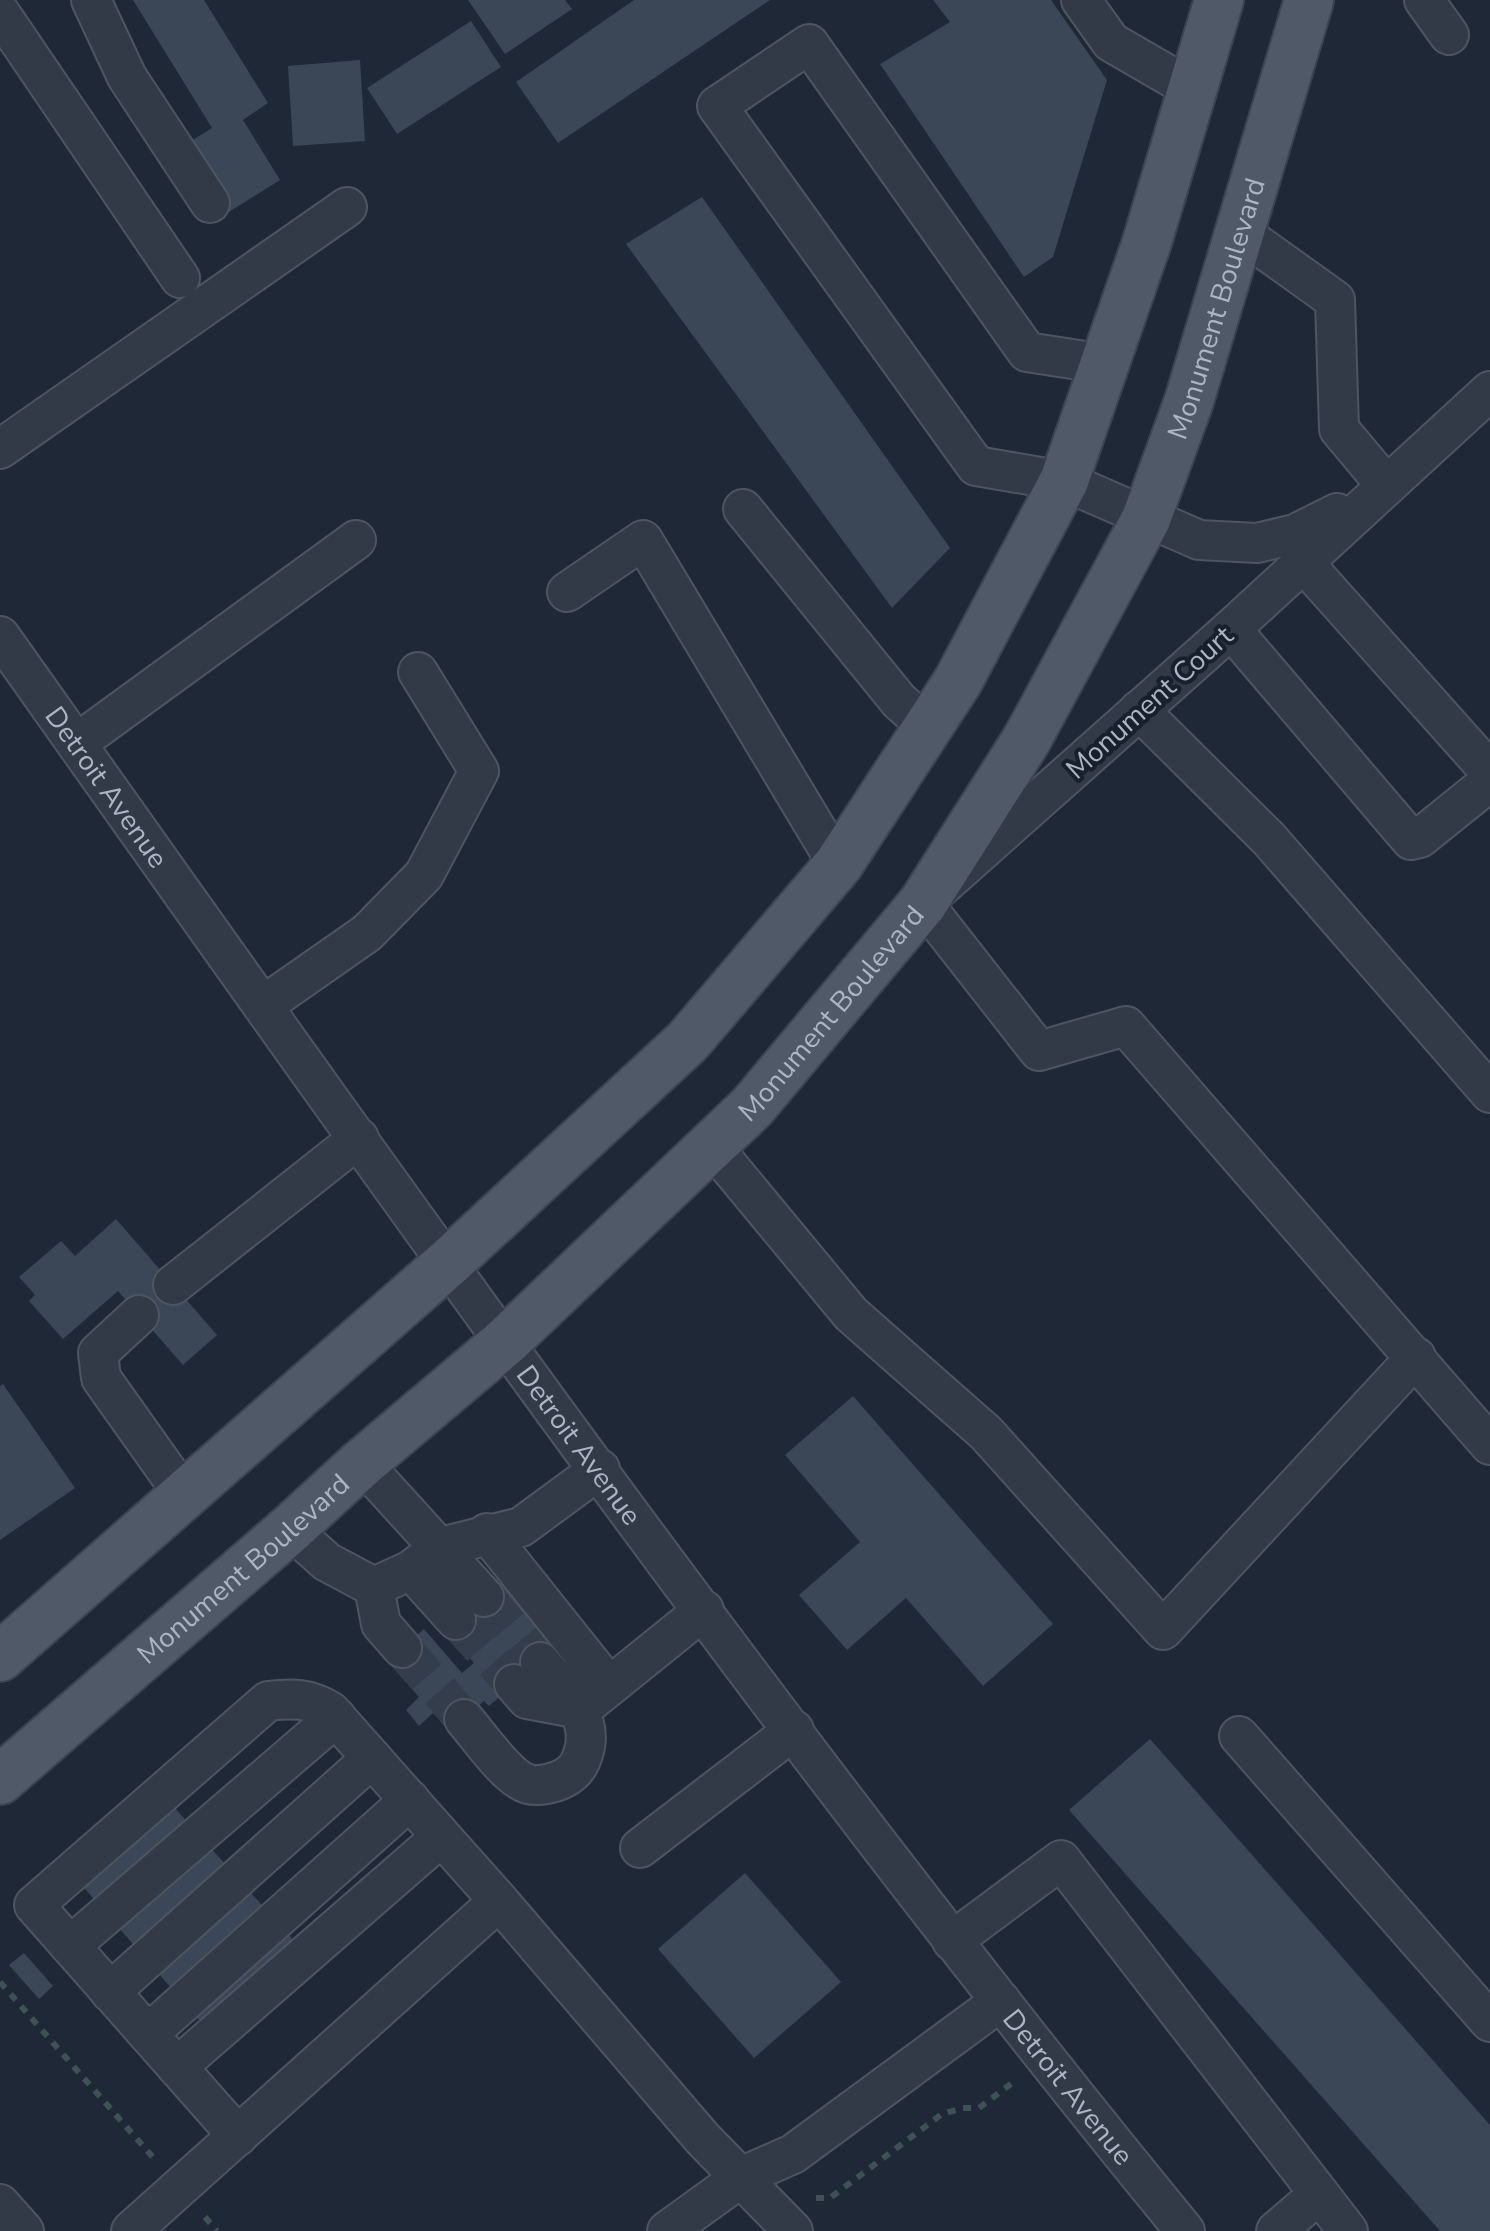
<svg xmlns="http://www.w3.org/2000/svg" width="1490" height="2231" viewBox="0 0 1490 2231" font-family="'Nunito Sans',sans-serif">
<rect width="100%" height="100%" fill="#1f2837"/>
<g fill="#3b4657">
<polygon points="133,0 204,0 268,103 243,120 280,180 229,212 186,144 212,128"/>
<polygon points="468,0 565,0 572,9 505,54"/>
<polygon points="634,0 770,0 558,143 516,82"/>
<polygon points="933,0 1051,0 1107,80 1053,257 1024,277 880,64 950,22"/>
<polygon points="471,21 501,67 397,134 367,88"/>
<polygon points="360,60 365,141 293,146 288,66"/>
<polygon points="702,197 950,548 892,608 626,244"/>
<polygon points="116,1219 217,1335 183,1365 118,1291 63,1339 29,1301 35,1295 19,1277 61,1241 75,1256"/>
<polygon points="3,1384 75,1488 0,1540 0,1386"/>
<polygon points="853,1396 1053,1624 983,1686 906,1598 847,1650 799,1595 860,1542 785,1455"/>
<polygon points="503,1581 558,1647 489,1706 484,1701 449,1731 433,1713 419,1726 406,1710 419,1697 387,1661 424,1629 462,1673 474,1663 444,1629"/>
<polygon points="1150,1739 1490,2125 1490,2231 1440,2231 1069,1810"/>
<polygon points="164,1796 305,1953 211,2034 73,1875"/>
<polygon points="745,1873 841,1982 754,2058 658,1949"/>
<polygon points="24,1953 53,1986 39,1999 9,1965"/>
</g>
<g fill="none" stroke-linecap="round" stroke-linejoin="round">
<g stroke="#343d4c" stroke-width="38" stroke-dasharray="38 19" stroke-linecap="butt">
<polyline points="484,1597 540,1662"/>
<polyline points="456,1620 514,1684"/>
<polyline points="402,1648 464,1719"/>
</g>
<defs>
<g id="minor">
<polyline points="91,0 127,77 210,203"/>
<polyline points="1081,0 1111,42 1192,89"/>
<polyline points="1424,0 1449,35"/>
<polyline points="0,13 180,278"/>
<polyline points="1240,232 1335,300 1339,429 1385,484"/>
<polyline points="1104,364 1027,352 809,44 717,106 976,466 1064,481 1199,540 1257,543 1295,534 1337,513"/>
<polyline points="1490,391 1231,629 923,903 1039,1051 1126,1026 1490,1445"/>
<polyline points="0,449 347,207"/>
<polyline points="743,509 899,701 928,727"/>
<polyline points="567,592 643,540 838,865"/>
<polyline points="1231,629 1411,840 1420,838 1488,783 1489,772 1485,766 1302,561"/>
<path id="s1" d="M 0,636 C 383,1176 765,1719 1185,2231"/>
<polyline points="1139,710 1269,839 1490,1093"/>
<polyline points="77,743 356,540"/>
<polyline points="264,1005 367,933 424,875 479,771 418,672"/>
<polyline points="712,1146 851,1314 986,1433 1163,1630 1416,1357"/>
<polyline points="173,1285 359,1138"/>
<polyline points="139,1315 98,1353 101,1378 184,1495"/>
<polyline points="362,1463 484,1597"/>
<polyline points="290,1529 327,1562 374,1587 411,1570 441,1547 521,1527 600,1469"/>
<polyline points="487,1533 609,1686"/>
<polyline points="411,1570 456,1620"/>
<polyline points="374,1587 381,1624 402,1648"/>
<polyline points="514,1684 527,1699 580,1709"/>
<polyline points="590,1702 704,1610"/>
<path d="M 464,1719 C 479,1736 507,1778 528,1784 C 539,1787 556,1783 566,1777 C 576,1771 580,1764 583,1754 C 596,1716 562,1688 540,1662"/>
<polyline points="1239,1736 1490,2022"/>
<polyline points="640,1848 794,1730"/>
<polyline points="952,1941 1061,1860 1348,2231"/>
<polyline points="70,1946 336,1717"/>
<polyline points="110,1992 372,1758"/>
<polyline points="148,2034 410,1800"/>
<polyline points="177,2067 441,1837"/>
<path d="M 238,2136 L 34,1905 L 268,1701 C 293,1698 309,1698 330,1711 L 499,1901"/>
<polyline points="0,2204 24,2231"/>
<polyline points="131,2231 499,1901 703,2139 793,2231"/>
<polyline points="667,2231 743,2176 793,2154 1001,2001"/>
<polyline points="1276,2231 1319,2194"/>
</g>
<g id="major">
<polyline points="0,1657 448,1263 688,1041 838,865 958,681 1064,481 1147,242 1219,0"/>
<path id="s2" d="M 0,1780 L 290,1529 L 362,1463 L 505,1342 L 752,1107 L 923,903 L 1027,739 L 1146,519 L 1189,401 L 1309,0"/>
</g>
</defs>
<use href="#minor" stroke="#4d5562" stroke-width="42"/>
<use href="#major" stroke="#3c4451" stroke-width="52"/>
<g stroke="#3e5255" stroke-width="6" stroke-dasharray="8 8" stroke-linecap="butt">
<polyline points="0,1982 157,2162"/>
<polyline points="816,2198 830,2198 942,2114 963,2108 979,2108 1016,2080"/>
<polyline points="205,2217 217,2231"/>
</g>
<use href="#minor" stroke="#323a47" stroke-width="38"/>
<use href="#major" stroke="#505968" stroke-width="48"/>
</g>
<g text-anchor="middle" stroke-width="8" stroke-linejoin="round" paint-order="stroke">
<g font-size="28" fill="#acb5c4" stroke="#18202c">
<text dy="10" stroke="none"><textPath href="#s2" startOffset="1942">Monument Boulevard</textPath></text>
<text transform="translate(1149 702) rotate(-42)" y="10">Monument Court</text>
<text dy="10" stroke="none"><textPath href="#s1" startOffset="185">Detroit Avenue</textPath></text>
<text dy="10" stroke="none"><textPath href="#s2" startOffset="1132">Monument Boulevard</textPath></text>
<text dy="10" stroke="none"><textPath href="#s1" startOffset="995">Detroit Avenue</textPath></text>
<text dy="10" stroke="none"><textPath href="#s2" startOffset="322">Monument Boulevard</textPath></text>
<text dy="10" stroke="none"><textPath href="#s1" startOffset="1802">Detroit Avenue</textPath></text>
</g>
</g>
</svg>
